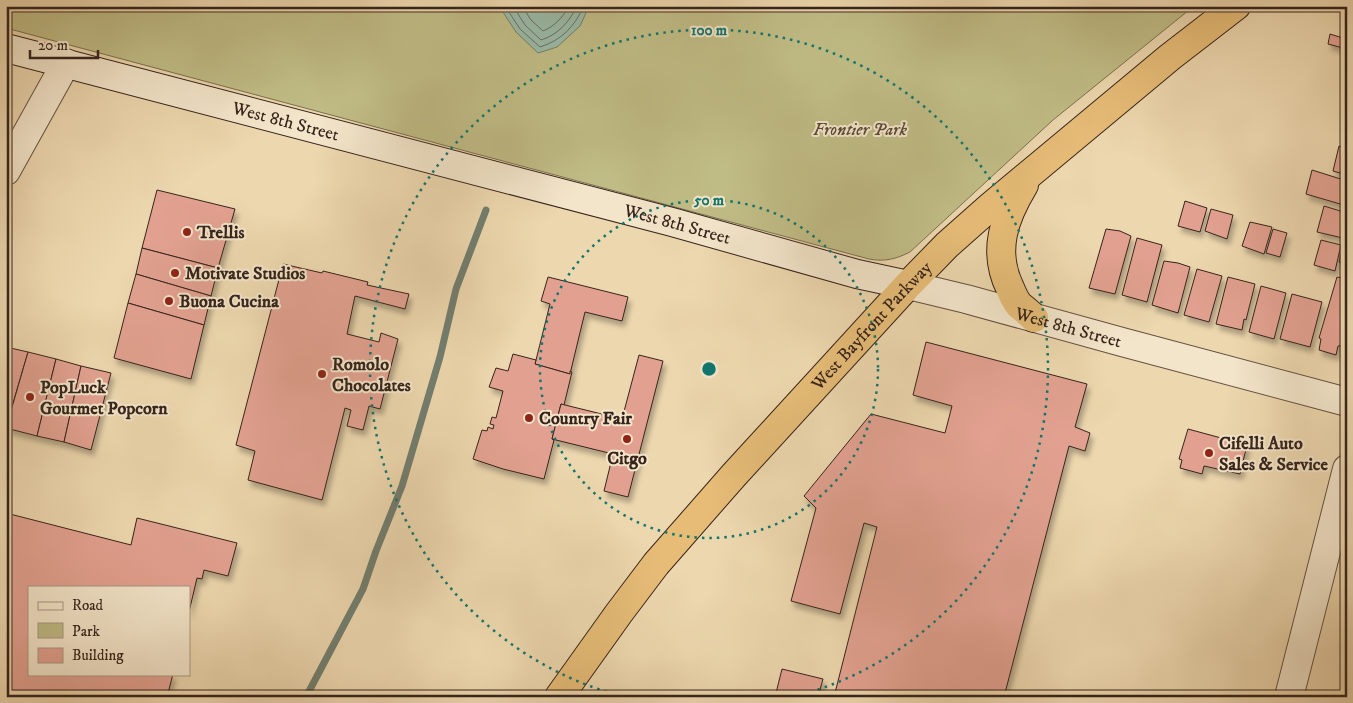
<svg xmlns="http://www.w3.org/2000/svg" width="1353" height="703" viewBox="0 0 1353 703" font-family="'IM FELL DW Pica',serif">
<defs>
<filter id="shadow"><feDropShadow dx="3" dy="5.5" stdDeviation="2.5" flood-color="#0004"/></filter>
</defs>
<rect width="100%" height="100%" fill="#edd7ae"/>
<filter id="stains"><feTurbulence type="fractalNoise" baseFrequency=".004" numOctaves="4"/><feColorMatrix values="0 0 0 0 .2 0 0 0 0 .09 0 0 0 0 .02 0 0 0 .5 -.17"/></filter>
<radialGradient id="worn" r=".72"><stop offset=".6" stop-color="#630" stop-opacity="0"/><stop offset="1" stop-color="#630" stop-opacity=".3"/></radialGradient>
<path fill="#c0bc85" stroke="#7b7050" d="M 6,6 L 1194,6 L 1053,120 L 910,252 C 896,259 885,262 869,259 L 6,28 Z"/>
<polygon fill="#9abaa7" stroke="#727e6f" points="499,6 589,6 580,26 557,47 538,53 516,32"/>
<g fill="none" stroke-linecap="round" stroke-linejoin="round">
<g stroke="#686f62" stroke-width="1">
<path d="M 505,6 L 520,29 L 540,47 C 562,40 574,27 584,6"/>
<path d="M 513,6 L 525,25 L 541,40 C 558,35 570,21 577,6"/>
<path d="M 522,6 L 531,20 L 543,31 C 554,27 564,16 569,6"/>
</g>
<polyline stroke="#727e6f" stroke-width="7" points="306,697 363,589 376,551 402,486 440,357 456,289 486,210"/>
</g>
<g fill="#e2a190" stroke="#36241c" filter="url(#shadow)">
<polygon points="1330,34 1346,39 1343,48 1328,44"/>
<polygon points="1339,146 1347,148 1347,175 1333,171"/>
<polygon points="1312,170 1347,181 1347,206 1306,194"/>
<polygon points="157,190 235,209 218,268 142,248"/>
<polygon points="1185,201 1207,208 1200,232 1178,226"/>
<polygon points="1324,206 1347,213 1347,239 1317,232"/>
<polygon points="1211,209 1233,215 1227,239 1205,231"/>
<polygon points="1250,222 1272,227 1264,254 1242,246"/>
<polygon points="1106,229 1120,231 1131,236 1115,294 1089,288"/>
<polygon points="1273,229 1287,233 1280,257 1266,253"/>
<polygon points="1137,238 1162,245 1147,302 1122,295"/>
<polygon points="1321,240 1341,245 1335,271 1314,265"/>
<polygon points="1344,243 1347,244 1347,265 1339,262"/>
<polygon points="142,248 218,268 211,296 136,274"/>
<polygon points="1164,261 1178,263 1190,267 1178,313 1152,305"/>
<polygon points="283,264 322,273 323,271 368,282 367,285 409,294 405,309 355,296 347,334 379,342 381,333 398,339 380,409 369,406 363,430 347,426 351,410 345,408 322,500 248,480 255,451 236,445"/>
<polygon points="1197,269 1222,276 1209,322 1184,315"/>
<polygon points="136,274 211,296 204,325 128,303"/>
<polygon points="548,277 628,297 622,321 585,312 570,374 535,364 550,304 541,301"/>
<polygon points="1228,277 1255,284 1246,320 1244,319 1242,330 1216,324"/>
<polygon points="1337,277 1347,279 1347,345 1338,346 1336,355 1319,350 1321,339 1319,338"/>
<polygon points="1261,286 1286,293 1274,339 1249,332"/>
<polygon points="1292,294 1322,302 1310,347 1280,339"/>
<polygon points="128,303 204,325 191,379 114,358"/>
<polygon points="926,342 1087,384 1075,427 1090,433 1085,451 1069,446 1004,697 834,697 877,527 864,523 840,614 791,601 816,508 804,496 871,414 945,433 952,406 913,395"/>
<polygon points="6,347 28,352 6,427"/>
<polygon points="28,352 56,359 37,436 6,428"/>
<polygon points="513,354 536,360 535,364 570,374 570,371 572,372 564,405 561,404 552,439 554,440 544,479 503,469 473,459 482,430 487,431 488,427 493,429 494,425 490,424 492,417 496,418 503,391 489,387 496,368 508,371"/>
<polygon points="639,355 663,361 628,497 604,491 613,454 552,439 561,404 622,419"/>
<polygon points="56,359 81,366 64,442 37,436"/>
<polygon points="81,366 111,373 91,450 64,442"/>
<polygon points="1188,429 1247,445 1240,474 1204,466 1202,474 1180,468 1182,460 1179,459"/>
<polygon points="6,513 131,545 137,518 237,543 228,576 204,570 202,579 197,578 189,612 189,587 29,587 29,674 173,674 167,697 6,697"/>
<polygon points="782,669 823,679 818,697 775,697"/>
</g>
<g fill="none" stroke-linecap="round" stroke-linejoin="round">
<defs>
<g id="tertiary">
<polyline points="6,171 66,63"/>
<path id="s1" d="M 908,285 L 966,299 L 1122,342 L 1347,402"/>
<polyline points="1289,697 1347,469"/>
</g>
<g id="secondary">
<path id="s2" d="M 6,48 L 672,222 L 857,274 L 908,285"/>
</g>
<g id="trunk">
<path d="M 1024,185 C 1004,218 992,251 1010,288 C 1012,293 1015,300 1019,305 C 1024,309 1029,313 1034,318"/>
<path id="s3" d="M 559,697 L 619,613 L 656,564 L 734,475 L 908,285 L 947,245 L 991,206 L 1170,57 L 1236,6"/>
</g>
</defs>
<use href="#tertiary" stroke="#645140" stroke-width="30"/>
<use href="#secondary" stroke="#36241c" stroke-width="30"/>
<use href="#trunk" stroke="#36241c" stroke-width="30"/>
<use href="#tertiary" stroke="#f3e5ca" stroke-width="28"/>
<use href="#secondary" stroke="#f3e5ca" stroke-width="28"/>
<use href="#trunk" stroke="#e6bc77" stroke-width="28"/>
</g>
<g fill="none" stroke="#0f766e" stroke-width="2.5" stroke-dasharray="2.5 5">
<circle cx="709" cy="369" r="169"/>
<path d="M621 696A339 339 0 1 1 797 696"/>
</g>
<g fill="#8f2418" stroke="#f3e5ca" stroke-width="2">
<circle cx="187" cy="232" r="5"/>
<circle cx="175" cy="273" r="5"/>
<circle cx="169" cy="301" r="5"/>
<circle cx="322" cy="374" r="5"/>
<circle cx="30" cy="397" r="5"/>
<circle cx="529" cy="418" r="5"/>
<circle cx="627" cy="439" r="5"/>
<circle cx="1209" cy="453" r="5"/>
</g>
<g text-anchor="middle" stroke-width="4" stroke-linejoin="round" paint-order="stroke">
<g font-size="18" fill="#36241c" stroke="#f3e5ca">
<text dy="6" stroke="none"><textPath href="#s2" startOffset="289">West 8th Street</textPath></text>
<text dy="6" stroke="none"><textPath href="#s2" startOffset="694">West 8th Street</textPath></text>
<text dy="6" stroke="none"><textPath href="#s3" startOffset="486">West Bayfront Parkway</textPath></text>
<text dy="6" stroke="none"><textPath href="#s1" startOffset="166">West 8th Street</textPath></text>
</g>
<g font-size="18" font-style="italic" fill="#584a36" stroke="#f3e5ca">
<text x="860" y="135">Frontier Park</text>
</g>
<g font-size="18" font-weight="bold" fill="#36241c" stroke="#f3e5ca" text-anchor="start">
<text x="197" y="238">Trellis</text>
<text x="185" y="279">Motivate Studios</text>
<text x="179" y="307">Buona Cucina</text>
<text x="332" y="370">Romolo<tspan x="332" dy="21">Chocolates</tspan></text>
<text x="40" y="393">PopLuck<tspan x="40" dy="21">Gourmet Popcorn</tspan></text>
<text x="539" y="424">Country Fair</text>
<text x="1219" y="449">Cifelli Auto<tspan x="1219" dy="21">Sales &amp; Service</tspan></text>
<text x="627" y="464" text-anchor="middle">Citgo</text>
</g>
</g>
<circle cx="709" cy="369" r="8" fill="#0f766e" stroke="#f3e5ca" stroke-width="2.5"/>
<g font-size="15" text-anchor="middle" font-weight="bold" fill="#0f766e" stroke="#f3e5ca" stroke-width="4" stroke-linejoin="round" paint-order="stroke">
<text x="709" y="35">100 m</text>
<text x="709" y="205">50 m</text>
</g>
<rect width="1353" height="703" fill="none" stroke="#edd7ae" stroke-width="25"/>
<rect x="8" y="8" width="1338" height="688" fill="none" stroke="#36241c" stroke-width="2.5"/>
<rect x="12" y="12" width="1328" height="678" fill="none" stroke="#36241c"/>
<rect x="28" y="586" width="162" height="90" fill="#f3e5ca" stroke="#a79884"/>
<rect x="38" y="602" width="25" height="8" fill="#f3e5ca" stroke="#a79884"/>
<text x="72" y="610" font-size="15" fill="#36241c">Road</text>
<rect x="38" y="623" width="25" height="15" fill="#c0bc85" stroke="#a79884"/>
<text x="72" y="636" font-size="15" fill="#36241c">Park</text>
<rect x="38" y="648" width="25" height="15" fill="#e2a190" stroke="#a79884"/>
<text x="72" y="660" font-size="15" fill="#36241c">Building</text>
<path d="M30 50v8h68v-8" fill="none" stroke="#36241c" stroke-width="2.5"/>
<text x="38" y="50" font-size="15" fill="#36241c" stroke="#f3e5ca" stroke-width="4" paint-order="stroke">20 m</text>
<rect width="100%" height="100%" filter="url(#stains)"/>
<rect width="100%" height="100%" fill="url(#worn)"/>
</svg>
